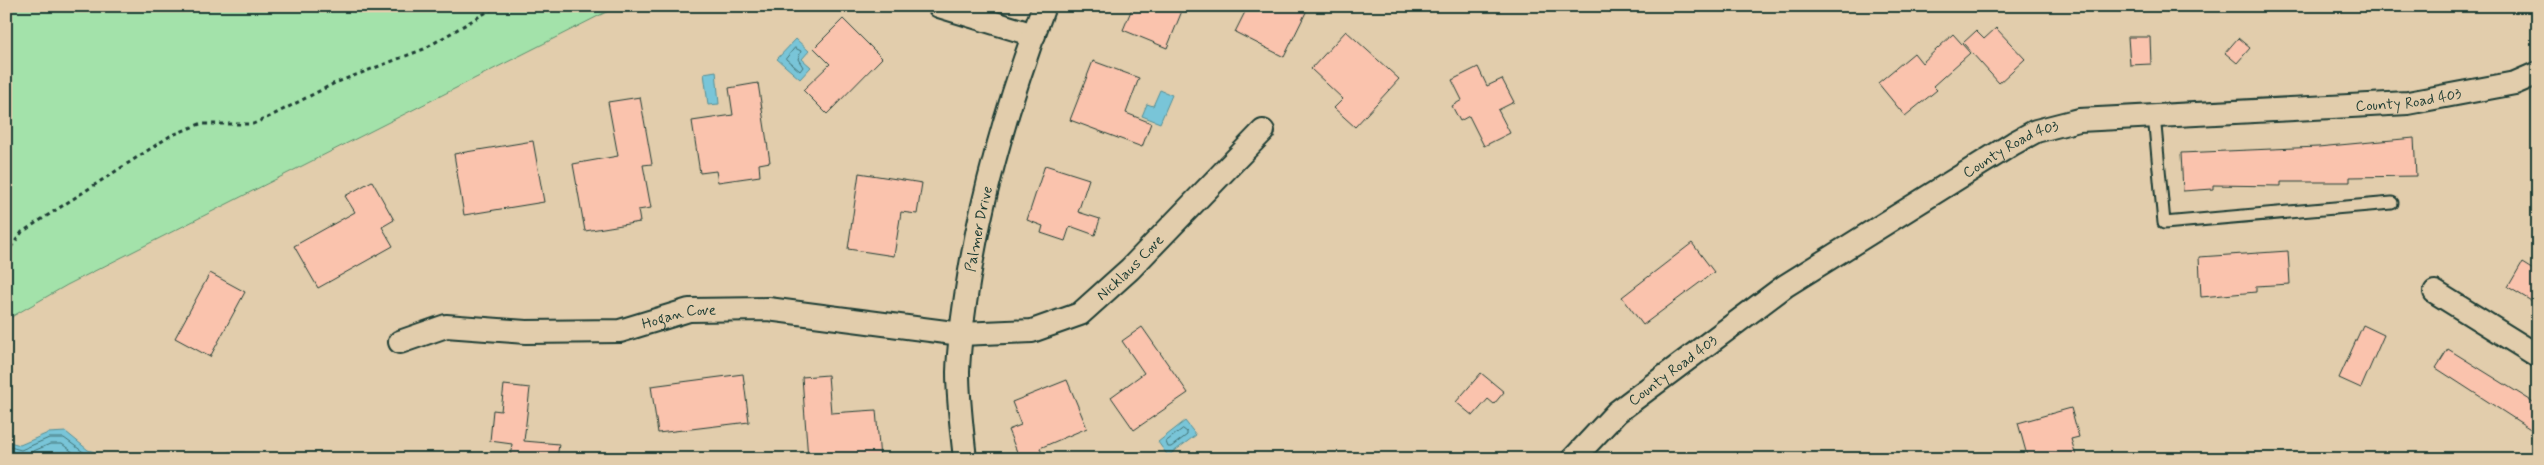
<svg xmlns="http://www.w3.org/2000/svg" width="2544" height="465" viewBox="0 0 2544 465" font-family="Mynerve,sans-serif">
<rect width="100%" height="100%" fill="#e2cdac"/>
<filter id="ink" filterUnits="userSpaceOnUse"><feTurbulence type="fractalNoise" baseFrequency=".02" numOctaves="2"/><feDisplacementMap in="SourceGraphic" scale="10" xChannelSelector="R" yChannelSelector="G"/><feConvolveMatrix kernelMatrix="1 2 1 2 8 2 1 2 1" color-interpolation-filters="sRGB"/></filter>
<g filter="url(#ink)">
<polygon fill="#a3e2aa" stroke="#61906f" points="6,6 618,6 67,285 6,320"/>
<g fill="#79c5d8" stroke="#558f96">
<polygon points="796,39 809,51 802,59 811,67 800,79 777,59"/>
<polygon points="716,71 719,104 708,105 704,73"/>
<polygon points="1160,90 1172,95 1160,123 1142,116 1147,104 1153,106"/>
<polygon points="1185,421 1196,435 1168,456 1158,442"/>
<polygon points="66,432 88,450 119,459 6,459 6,441 20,445 48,433"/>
<polygon points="229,452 254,454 251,459 218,459"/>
</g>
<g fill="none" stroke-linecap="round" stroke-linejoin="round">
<g stroke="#437376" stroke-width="1">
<polygon points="795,48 801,51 798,59 803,67 800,71 786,59"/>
<polygon points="1183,429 1187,432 1187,435 1171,447 1168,447 1166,442"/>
<polyline points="6,446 21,450 49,438 64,438 86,454 101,459"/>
<polyline points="6,453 22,456 50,444 62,444 82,459"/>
</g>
</g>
<g fill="#fac3ad" stroke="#1f3d34">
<polygon points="1133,6 1184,6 1167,48 1123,30"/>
<polygon points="1248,6 1309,6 1284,57 1235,32"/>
<polygon points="843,19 882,58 827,114 803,90 830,64 814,48"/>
<polygon points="1996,28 2025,59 1999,83 1963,43 1976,31 1984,39"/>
<polygon points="1346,31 1399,79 1355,127 1334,108 1343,99 1311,69"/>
<polygon points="1953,34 1970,53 1933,86 1937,90 1905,116 1878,83 1914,53 1922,63"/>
<polygon points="2128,37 2150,37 2151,64 2130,65"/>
<polygon points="2238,38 2250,48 2237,63 2225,53"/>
<polygon points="1093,61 1139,78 1126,113 1151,123 1142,147 1070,120"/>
<polygon points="1478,67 1487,86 1502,79 1514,102 1498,110 1510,133 1484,146 1469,116 1460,121 1452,106 1462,100 1452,80"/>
<polygon points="758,83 770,162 759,164 760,176 718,182 716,171 700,173 692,121 733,115 729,88"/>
<polygon points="640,97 652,164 643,165 651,208 638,210 640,222 585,231 573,164 618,156 608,102"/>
<polygon points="2414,138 2416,176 2350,177 2350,182 2281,182 2281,186 2213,185 2213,189 2183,191 2181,153 2318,147"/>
<polygon points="533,141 544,202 464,215 454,154"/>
<polygon points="1045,165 1089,179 1078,212 1100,219 1095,235 1070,226 1065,241 1041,233 1043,226 1027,220"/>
<polygon points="859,173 922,183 917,214 901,212 894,256 848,249"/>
<polygon points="372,181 394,220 382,227 393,246 318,288 294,246 355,212 345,196"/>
<polygon points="1692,243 1714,272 1643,325 1622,297"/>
<polygon points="2288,251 2290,284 2256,286 2256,292 2201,297 2199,257"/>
<polygon points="2522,263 2538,273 2538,305 2508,287"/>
<polygon points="210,273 245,292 210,357 175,338"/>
<polygon points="2363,325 2384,335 2361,388 2339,378"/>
<polygon points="1142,327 1188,393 1134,430 1111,397 1144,373 1122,341"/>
<polygon points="2448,349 2538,405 2538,434 2436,368"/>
<polygon points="1481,373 1504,392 1494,404 1488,399 1473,416 1456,402"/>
<polygon points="743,374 749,422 658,433 651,386"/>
<polygon points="828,375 831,413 876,410 880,459 808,459 802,377"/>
<polygon points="1067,380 1087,428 1040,448 1044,459 1020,459 1008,430 1021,425 1012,402"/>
<polygon points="504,385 530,388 524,441 559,444 557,459 510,459 512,444 490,441 493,410 501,411"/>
<polygon points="2071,408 2079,437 2071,439 2077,459 2028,459 2018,423"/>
</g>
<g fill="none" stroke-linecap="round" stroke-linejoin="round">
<defs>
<polyline id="lane" points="2154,115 2164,223 2392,203"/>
<g id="street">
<polyline points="939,6 1034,35"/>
<polyline points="2435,292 2538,356"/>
<path id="s1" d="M 400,342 L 446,326 L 526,332 L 620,331 L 689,310 L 768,309 L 961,334 L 1032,331 L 1080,314 L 1130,269 L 1263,131"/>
<path id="s2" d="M 965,459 C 962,430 958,400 958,372 C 959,340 964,308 969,277 C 984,184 1011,94 1044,6"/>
<path id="s3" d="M 1573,459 L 1617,412 L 1785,286 L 2014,143 L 2036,131 L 2079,120 L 2408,103 L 2515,83 L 2538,73"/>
</g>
</defs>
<use href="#lane" stroke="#1f3d34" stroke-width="15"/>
<use href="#street" stroke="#1f3d34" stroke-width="26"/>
<polyline stroke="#1f3d34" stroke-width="3" stroke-dasharray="4 4" stroke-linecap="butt" points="6,254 22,232 170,136 200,124 253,124 271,116 335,83 424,49 497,6"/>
<use href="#lane" stroke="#e2cdac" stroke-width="11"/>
<use href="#street" stroke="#e2cdac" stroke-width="22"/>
</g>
</g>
<g text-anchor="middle" stroke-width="4" stroke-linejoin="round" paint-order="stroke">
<g font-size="15" fill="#1f3d34" stroke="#e2cdac">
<text dy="5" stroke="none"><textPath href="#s3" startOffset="944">County Road 403</textPath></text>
<text dy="5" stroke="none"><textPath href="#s3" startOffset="539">County Road 403</textPath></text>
<text dy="5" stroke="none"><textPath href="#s2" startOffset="232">Palmer Drive</textPath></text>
<text dy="5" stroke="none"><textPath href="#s1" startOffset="759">Nicklaus Cove</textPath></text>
<text dy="5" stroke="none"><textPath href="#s1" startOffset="284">Hogan Cove</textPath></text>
<text dy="5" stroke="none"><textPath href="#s3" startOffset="134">County Road 403</textPath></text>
</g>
</g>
<rect width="2544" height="465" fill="none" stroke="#e2cdac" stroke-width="25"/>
<rect x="12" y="12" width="2519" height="440" fill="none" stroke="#1f3d34" stroke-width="2" filter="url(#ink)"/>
</svg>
